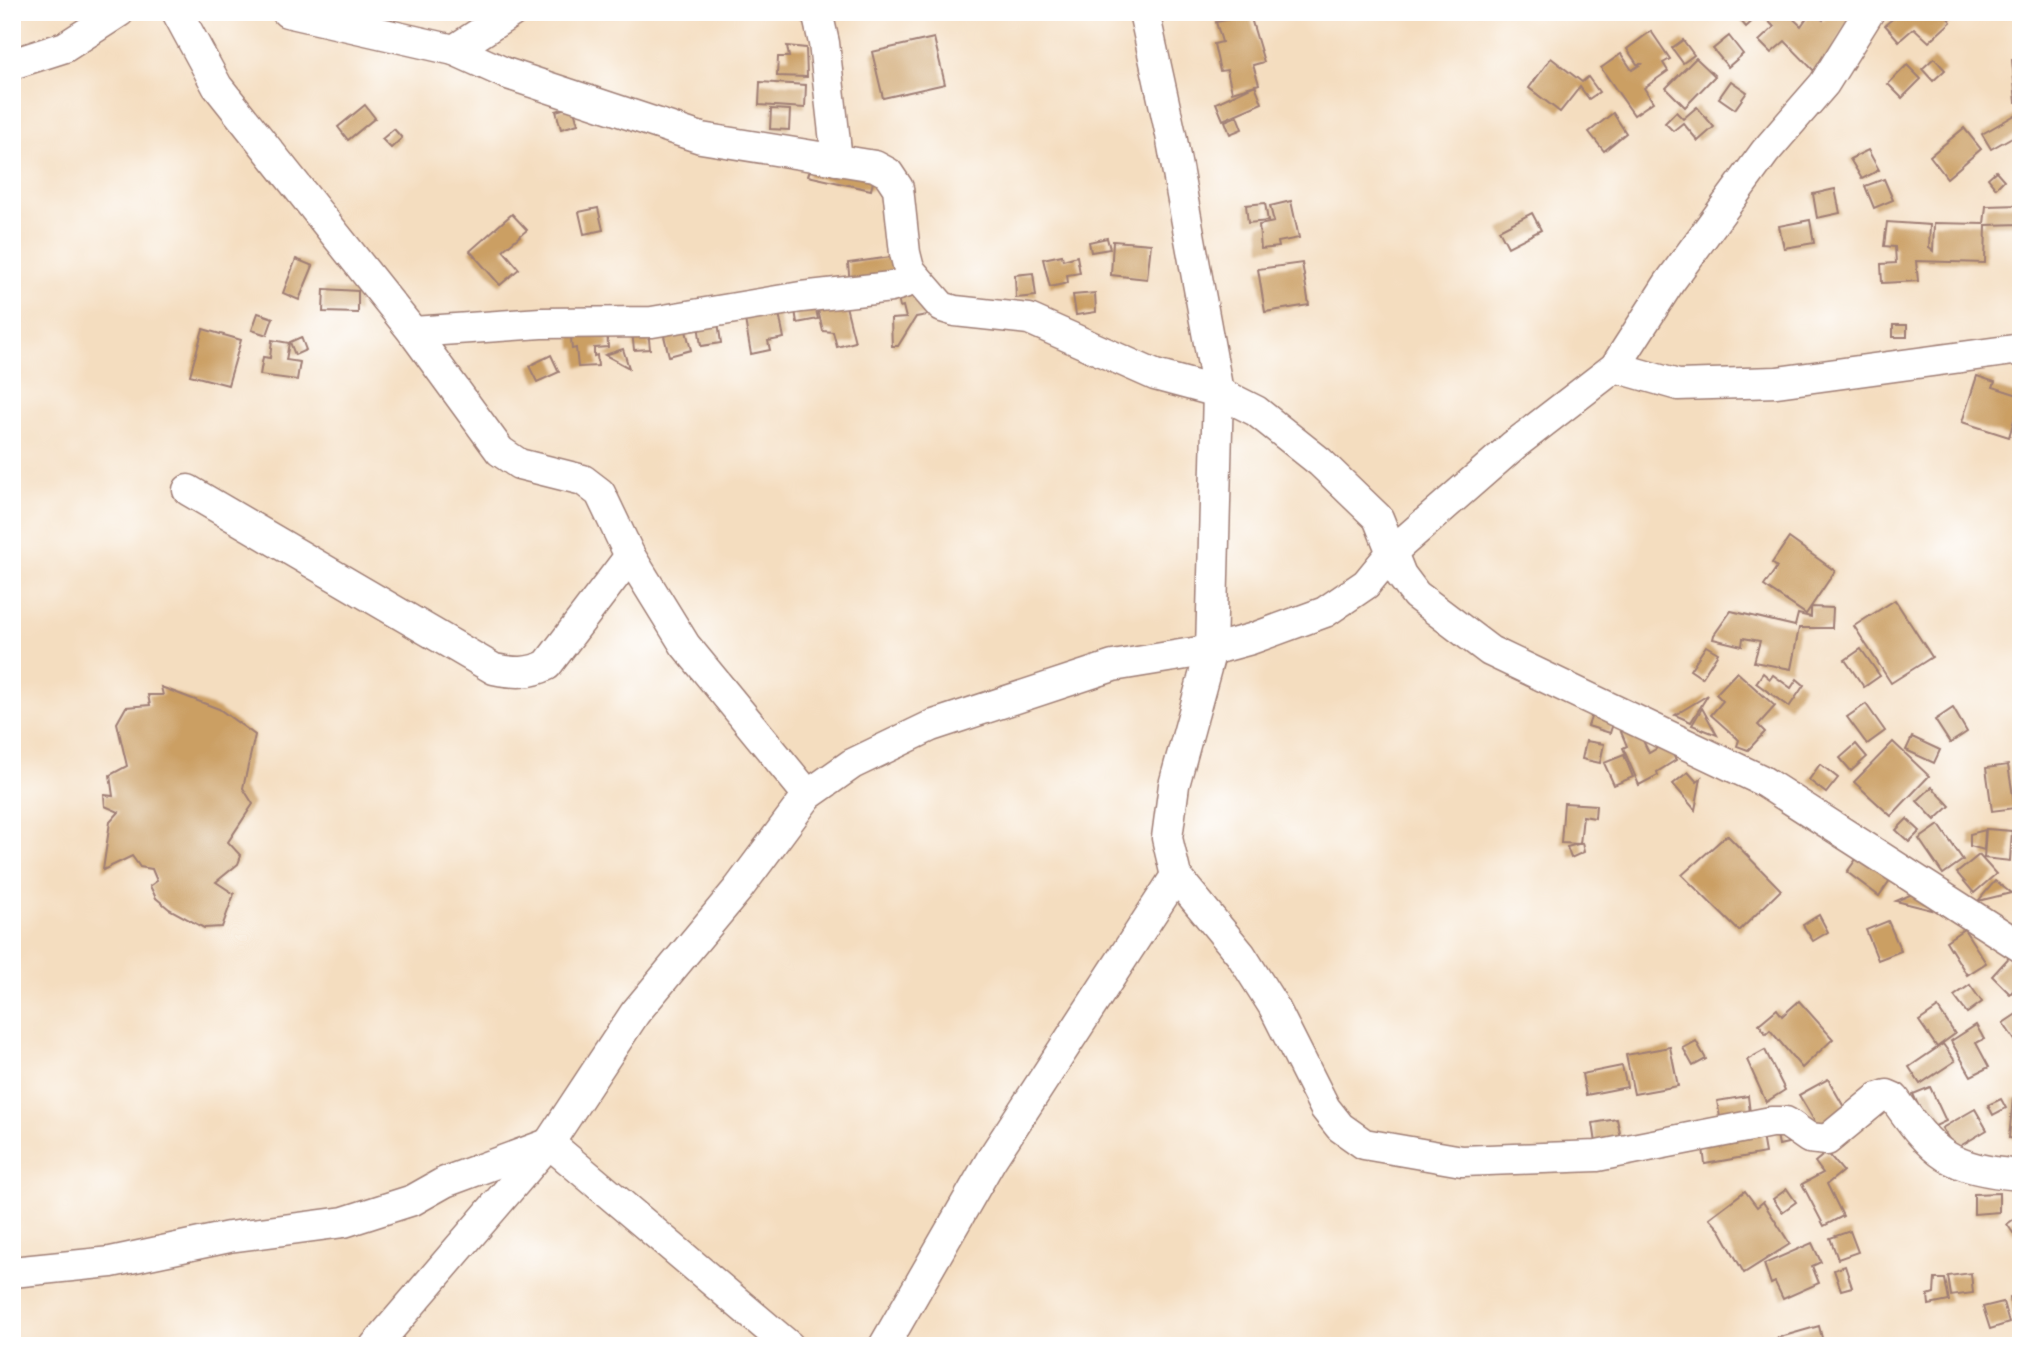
<svg xmlns="http://www.w3.org/2000/svg" width="2033" height="1358" viewBox="0 0 2033 1358" font-family="'Sorts Mill Goudy',serif">
<rect width="100%" height="100%" fill="#fff"/>
<filter id="ink" filterUnits="userSpaceOnUse"><feTurbulence type="fractalNoise" baseFrequency=".0143" numOctaves="2"/><feDisplacementMap in="SourceGraphic" scale="14" xChannelSelector="R" yChannelSelector="G"/><feConvolveMatrix kernelMatrix="1 2 1 2 8 2 1 2 1" color-interpolation-filters="sRGB"/></filter>
<filter id="wash" filterUnits="userSpaceOnUse"><feTurbulence type="fractalNoise" baseFrequency=".00686" numOctaves="4" result="noise"/><feDisplacementMap in="SourceGraphic" scale="28" xChannelSelector="R" yChannelSelector="G"/><feGaussianBlur stdDeviation="1.57" result="paint"/><feColorMatrix in="noise" values="0 0 0 0 0 0 0 0 0 0 0 0 0 0 0 0 0 1.4 0 .05"/><feComposite in="paint" operator="in"/></filter>
<g filter="url(#wash)">
<rect width="100%" height="100%" fill="#f4ddbf"/>
<g id="blocks">
<g fill="#cb9f64">
<polygon points="1739,12 1756,12 1759,15 1746,27 1736,15"/>
<polygon points="1766,12 1786,12 1801,26 1811,12 1823,20 1828,12 1853,12 1820,77 1785,41 1771,53 1759,41 1774,27 1763,15"/>
<polygon points="1901,12 1943,12 1951,22 1929,42 1914,28 1899,41 1885,25"/>
<polygon points="1250,15 1264,62 1253,65 1259,84 1232,92 1227,70 1220,71 1214,44 1222,42 1216,22"/>
<polygon points="1651,31 1670,59 1663,63 1668,71 1644,88 1653,102 1634,115 1601,68 1621,54 1632,70 1641,64 1637,64 1627,49"/>
<polygon points="1729,36 1743,54 1728,67 1713,49"/>
<polygon points="934,38 945,84 883,98 872,52"/>
<polygon points="1683,40 1694,55 1683,63 1672,48"/>
<polygon points="787,46 806,48 807,77 777,76 778,57 789,57"/>
<polygon points="1551,58 1582,82 1588,77 1599,92 1589,99 1580,87 1560,112 1529,88"/>
<polygon points="1696,58 1715,76 1685,107 1666,88"/>
<polygon points="1934,58 1945,70 1933,81 1922,69"/>
<polygon points="2021,59 2021,102 2016,102 2012,60"/>
<polygon points="1907,65 1921,79 1902,98 1888,84"/>
<polygon points="1731,81 1747,92 1735,109 1719,98"/>
<polygon points="760,82 806,85 805,108 759,105"/>
<polygon points="1255,85 1262,103 1223,120 1216,103"/>
<polygon points="365,105 375,118 348,140 338,127"/>
<polygon points="573,106 578,124 561,129 556,111"/>
<polygon points="1697,107 1714,127 1698,141 1683,123 1673,131 1665,123 1676,112 1683,119"/>
<polygon points="771,109 790,110 789,130 770,129"/>
<polygon points="1613,113 1626,133 1604,151 1589,132"/>
<polygon points="2015,115 2021,124 2021,132 1991,149 1982,134"/>
<polygon points="1237,116 1242,129 1230,134 1225,121"/>
<polygon points="1964,128 1981,149 1947,178 1930,156"/>
<polygon points="394,129 402,138 391,148 382,139"/>
<polygon points="1868,150 1879,170 1862,179 1850,159"/>
<polygon points="813,160 875,174 871,190 808,176"/>
<polygon points="1996,171 2004,180 1996,188 1988,178"/>
<polygon points="1884,179 1893,200 1874,208 1865,186"/>
<polygon points="1835,189 1840,213 1817,218 1813,194"/>
<polygon points="1291,201 1299,238 1278,242 1279,247 1261,249 1259,225 1274,222 1270,206"/>
<polygon points="1265,203 1268,221 1248,223 1246,205"/>
<polygon points="2021,205 2021,224 1986,225 1985,263 1916,261 1918,281 1882,283 1881,264 1896,263 1895,247 1884,246 1887,222 1930,225 1929,248 1933,251 1934,223 1984,224 1986,206"/>
<polygon points="598,208 603,230 584,234 579,212"/>
<polygon points="1532,213 1541,230 1508,247 1499,230"/>
<polygon points="512,214 527,230 503,250 519,269 500,285 470,251"/>
<polygon points="1810,220 1814,243 1784,248 1779,226"/>
<polygon points="1107,238 1110,249 1091,252 1089,242"/>
<polygon points="1113,241 1151,244 1147,279 1111,275"/>
<polygon points="1062,255 1063,260 1077,256 1080,273 1067,275 1068,283 1050,287 1043,259"/>
<polygon points="899,256 902,277 850,284 848,263"/>
<polygon points="296,259 313,266 299,300 283,293"/>
<polygon points="1302,263 1309,305 1265,312 1258,269"/>
<polygon points="1033,273 1036,296 1016,298 1015,275"/>
<polygon points="916,285 933,314 916,317 898,346 892,346 891,319 906,318 903,306 900,307 896,289"/>
<polygon points="324,289 358,291 358,313 323,312"/>
<polygon points="1095,293 1096,312 1076,315 1073,295"/>
<polygon points="843,294 855,342 837,347 833,332 823,331 816,302"/>
<polygon points="814,300 818,319 797,323 794,303"/>
<polygon points="258,313 273,318 267,335 252,330"/>
<polygon points="779,313 784,338 768,341 770,350 751,354 744,314"/>
<polygon points="718,322 721,343 701,346 698,324"/>
<rect x="1893" y="325" width="14" height="12"/>
<polygon points="607,326 608,347 594,348 594,356 597,355 598,366 578,367 576,348 572,349 570,328"/>
<polygon points="685,327 691,350 669,356 663,332"/>
<polygon points="203,329 241,340 228,385 190,375"/>
<polygon points="632,330 648,330 650,349 634,350"/>
<polygon points="301,337 306,350 295,355 290,342"/>
<polygon points="272,340 289,343 286,360 300,362 297,380 260,375 263,357 270,358"/>
<polygon points="623,349 629,368 605,355"/>
<polygon points="551,355 559,372 537,382 529,366"/>
<polygon points="1977,376 1995,382 1993,387 2021,396 2009,437 1962,422"/>
<polygon points="1789,538 1835,571 1806,614 1764,586 1777,567 1772,563"/>
<polygon points="1895,600 1932,657 1891,683 1854,626"/>
<polygon points="1811,607 1833,608 1832,628 1799,628 1791,669 1754,662 1760,641 1743,638 1742,646 1713,639 1714,635 1731,611 1795,626 1798,614 1811,617"/>
<polygon points="1706,646 1718,653 1702,678 1690,670"/>
<polygon points="1861,649 1880,676 1864,687 1845,660"/>
<polygon points="1737,672 1775,706 1758,725 1765,732 1748,750 1737,746 1739,740 1711,715 1723,701 1716,694"/>
<polygon points="1763,673 1770,679 1773,675 1791,688 1797,679 1804,685 1789,707 1756,683"/>
<polygon points="161,687 219,709 255,735 243,788 253,804 228,842 241,856 238,864 216,882 234,894 222,927 204,928 169,909 156,898 150,886 157,881 152,869 140,867 132,856 103,870 110,822 119,812 105,806 104,795 113,796 110,775 127,766 117,723 126,707 150,705 148,695 163,695"/>
<polygon points="1708,695 1691,722 1675,715"/>
<polygon points="1866,704 1885,731 1867,744 1847,717"/>
<polygon points="1595,706 1616,714 1610,733 1588,726"/>
<polygon points="1702,708 1717,735 1692,725"/>
<polygon points="1953,708 1967,732 1950,743 1935,720"/>
<polygon points="1635,724 1649,753 1666,743 1676,760 1657,772 1658,775 1639,785 1623,748 1627,746 1621,732"/>
<polygon points="1912,737 1940,750 1934,763 1906,750"/>
<polygon points="1586,741 1604,744 1600,763 1582,759"/>
<polygon points="1893,742 1929,776 1891,816 1854,782"/>
<polygon points="1856,744 1867,757 1851,771 1840,758"/>
<polygon points="1624,755 1633,777 1614,785 1604,763"/>
<polygon points="1820,764 1838,778 1826,793 1809,780"/>
<polygon points="2008,765 2015,808 1992,811 1986,768"/>
<polygon points="1688,772 1697,782 1701,778 1695,810 1673,784"/>
<polygon points="1932,787 1950,806 1935,820 1917,801"/>
<polygon points="1564,803 1596,805 1595,818 1583,816 1580,844 1561,843"/>
<polygon points="1907,819 1920,831 1909,842 1896,830"/>
<polygon points="1939,825 1963,860 1943,874 1919,839"/>
<polygon points="1986,829 2012,831 2010,861 1984,858"/>
<polygon points="1985,830 1984,850 1970,846 1970,834"/>
<polygon points="1727,835 1781,890 1739,931 1682,875"/>
<polygon points="1582,843 1584,852 1571,858 1567,847"/>
<polygon points="1859,855 1892,877 1879,896 1847,872"/>
<polygon points="1979,855 1996,874 1974,893 1957,873"/>
<polygon points="1995,881 2011,893 1978,901"/>
<polygon points="1924,889 1932,910 1896,901"/>
<polygon points="1819,915 1828,932 1813,941 1803,925"/>
<polygon points="1888,921 1901,951 1878,960 1866,930"/>
<polygon points="1964,929 1986,963 1967,975 1946,941"/>
<polygon points="2015,951 2021,956 2021,982 2010,994 1992,976"/>
<polygon points="1970,985 1982,1002 1967,1013 1954,996"/>
<polygon points="1799,1001 1833,1039 1802,1068 1770,1030 1766,1034 1759,1024 1777,1009 1782,1016"/>
<polygon points="1938,1008 1955,1034 1937,1047 1919,1021"/>
<polygon points="2021,1011 2021,1049 2003,1023"/>
<polygon points="1976,1025 1984,1039 1976,1043 1989,1067 1971,1076 1951,1041"/>
<polygon points="1696,1041 1706,1059 1693,1066 1683,1048"/>
<polygon points="1943,1044 1955,1061 1920,1084 1909,1067"/>
<polygon points="1670,1047 1678,1086 1634,1094 1626,1055"/>
<polygon points="1765,1050 1785,1090 1766,1102 1747,1060"/>
<polygon points="1622,1066 1627,1087 1586,1095 1582,1074"/>
<polygon points="1828,1079 1849,1116 1821,1132 1799,1095"/>
<polygon points="1930,1087 1946,1121 1929,1129 1913,1094"/>
<polygon points="1748,1096 1750,1113 1720,1117 1717,1101"/>
<polygon points="2013,1098 2021,1099 2021,1139 2009,1138"/>
<polygon points="2001,1099 2006,1108 1993,1115 1988,1105"/>
<polygon points="1975,1109 1987,1130 1955,1149 1942,1128"/>
<polygon points="1617,1119 1621,1138 1596,1143 1593,1123"/>
<polygon points="1784,1129 1788,1143 1779,1145 1776,1130"/>
<polygon points="1761,1130 1765,1153 1705,1164 1702,1140"/>
<polygon points="1827,1152 1843,1171 1827,1184 1843,1216 1824,1226 1802,1184 1823,1173 1815,1162"/>
<polygon points="1787,1189 1796,1202 1782,1212 1773,1199"/>
<polygon points="1745,1191 1757,1207 1763,1202 1790,1244 1744,1273 1720,1230 1709,1218"/>
<polygon points="1999,1193 1999,1212 1974,1214 1974,1194"/>
<polygon points="2017,1217 2021,1228 2013,1233 2007,1224"/>
<polygon points="1850,1231 1858,1252 1838,1259 1830,1238"/>
<polygon points="1812,1243 1821,1262 1812,1266 1819,1283 1783,1299 1775,1282 1771,1284 1764,1264"/>
<polygon points="1845,1266 1852,1287 1841,1290 1834,1270"/>
<polygon points="1971,1273 1973,1293 1951,1296 1948,1276"/>
<polygon points="1935,1279 1945,1279 1949,1301 1929,1305 1928,1295 1934,1293"/>
<polygon points="2021,1296 2021,1313 2013,1314 2010,1298"/>
<polygon points="2003,1302 2009,1323 1990,1329 1983,1307"/>
<polygon points="1819,1326 1824,1346 1779,1346 1777,1338"/>
<polygon points="1949,1338 1952,1346 1930,1346"/>
</g>
</g>
</g>
<g filter="url(#ink)">
<use href="#blocks" fill-opacity="0" stroke="#9f7e75" stroke-width="2"/>
<g fill="none" stroke-linecap="round" stroke-linejoin="round">
<defs>
<g id="street">
<polyline points="177,12 217,86 413,332 500,451 519,464 583,480 600,493 630,556 685,645 808,795"/>
<polyline points="287,12 454,50"/>
<polyline points="512,12 454,50 505,73 701,138 875,166 888,173 898,188 905,253 909,269 942,307 955,311 1029,319 1155,375 1218,392 1256,411 1320,462 1378,518 1401,575 1416,595 1490,651 1761,780 2021,947"/>
<polyline points="817,12 824,43 837,160"/>
<path d="M 1144,12 L 1171,135 L 1218,392 L 1211,650 L 1174,785 L 1167,838 L 1176,876 L 1241,955 L 1274,1007 L 1325,1108 L 1340,1127 L 1364,1144 L 1462,1161 L 1597,1156 L 1771,1122 L 1786,1122 L 1809,1138 L 1827,1140 L 1878,1098 L 1887,1095 L 1894,1098 C 1935,1156 1949,1169 2021,1175"/>
<polyline points="12,64 65,47 119,12"/>
<polyline points="413,332 541,323 652,322 801,297 891,287 917,279"/>
<polyline points="1615,367 1678,385 1777,382 2021,349"/>
<path d="M 188,490 L 494,669 C 514,673 529,674 547,665 L 630,556"/>
<polyline points="549,1143 789,1346"/>
<polyline points="12,1272 111,1262 229,1237 344,1222 413,1200 445,1182 545,1145"/>
<polyline points="375,1346 549,1143 635,1013 738,889 808,795 852,764 931,726 1113,666 1211,650 1251,639 1325,612 1366,584 1393,551 1514,445 1615,367 1669,283 1765,152 1824,84 1869,12"/>
<polyline points="884,1346 991,1160 1176,876"/>
</g>
</defs>
<use href="#street" stroke="#9f7e75" stroke-width="33"/>
<use href="#street" stroke="#fff" stroke-width="30"/>
</g>
</g>
<rect width="2033" height="1358" fill="none" stroke="#fff" stroke-width="42"/>
</svg>
